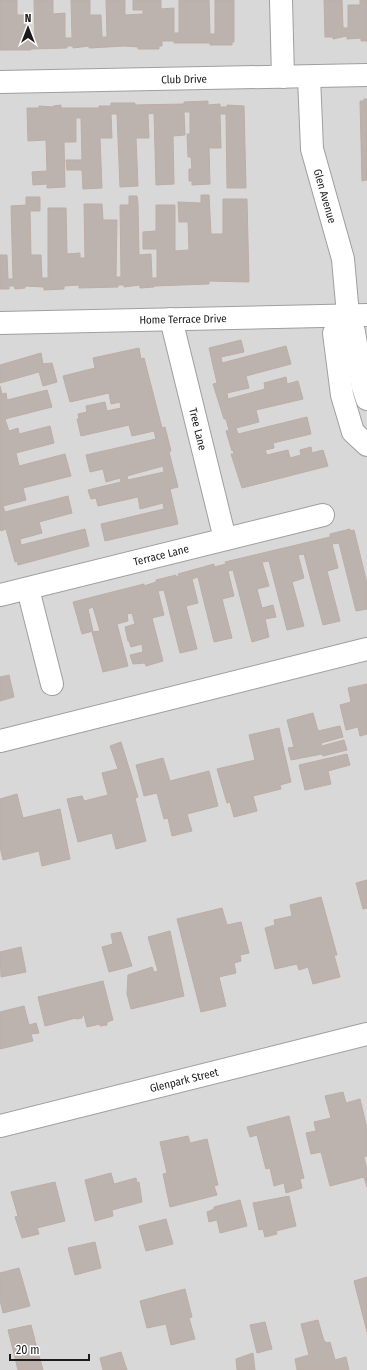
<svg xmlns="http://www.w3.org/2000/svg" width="367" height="1370" viewBox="0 0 367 1370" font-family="'Fira Sans Condensed',sans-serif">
<rect width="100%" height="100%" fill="#ece8e1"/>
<rect fill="#d9d8d8" x="0" y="0" width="367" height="1370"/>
<g fill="#bcb3ae" stroke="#bdada5" fill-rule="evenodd">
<polygon points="0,0 17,0 17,15 29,15 29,40 35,40 34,0 53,0 53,14 65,13 65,38 72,38 71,0 90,0 90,15 101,15 102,37 107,37 106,0 125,0 125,15 143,14 143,10 133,10 133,0 161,0 161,9 174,8 174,33 179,33 179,0 209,0 210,34 215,34 215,0 234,0 234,42 232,42 232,45 210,45 210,43 174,43 174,41 162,41 162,46 159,46 159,49 138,49 138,47 125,46 89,48 89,46 73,48 73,46 67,46 67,48 31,49 31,50 0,50"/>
<polygon points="324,0 342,0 343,28 348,28 348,5 360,5 360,0 367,0 367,41 361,41 361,38 347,39 347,36 333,39 333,37 325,37"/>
<polygon points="364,99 367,99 367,180 362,181 360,101 364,101"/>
<polygon points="208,101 208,105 220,104 220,107 227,107 227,105 244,106 246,188 227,188 226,114 220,114 221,148 209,148 210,184 192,185 192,181 189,181 189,169 192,169 191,157 188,157 187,134 190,134 190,112 184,112 185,135 173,136 174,184 156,185 154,113 148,114 149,138 136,138 138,186 120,187 117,114 111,114 112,138 100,138 102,188 83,189 82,170 67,170 66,160 82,160 81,118 76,118 76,142 64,142 65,187 47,188 47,184 33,185 32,172 47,171 46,140 28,141 27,108 39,108 39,106 53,107 53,106 61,105 61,108 99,108 99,106 111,106 111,103 135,103 135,105 184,104 184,102"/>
<polygon points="201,195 209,195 211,234 223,234 223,199 247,199 249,282 209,281 209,284 154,286 154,287 140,288 140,285 124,287 124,285 118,285 118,287 79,288 79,285 64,286 64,289 44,290 44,287 25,286 25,288 15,289 14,286 9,286 9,289 0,289 0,255 7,255 8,279 13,279 11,206 26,205 26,197 40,197 40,211 30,211 31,255 41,255 42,278 48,278 48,208 66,208 67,254 80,253 80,258 85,258 84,204 102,204 103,220 117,220 116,277 121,277 120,205 129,205 129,196 137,196 138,204 139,255 151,254 152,278 157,278 157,249 143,249 143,232 156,231 156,205 175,205 175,251 189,250 188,222 179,222 178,202 201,203"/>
<polygon points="241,340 244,352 221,357 222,363 286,346 291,364 246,376 249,388 227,393 228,399 265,389 264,383 286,377 287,384 298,381 303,399 256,410 259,422 236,428 238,434 307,417 311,434 273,443 274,448 265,450 267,455 288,450 290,458 301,455 300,450 311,447 312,453 323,450 328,466 242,488 231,454 234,454 233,450 232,451 226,431 229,430 226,419 224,419 213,384 217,383 209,348"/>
<path d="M 139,348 L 141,359 L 144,358 L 162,428 L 165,427 L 171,451 L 169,452 L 178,487 L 170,489 L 178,524 L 105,541 L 101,524 L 164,509 L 163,503 L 140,509 L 138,497 L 98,506 L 96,498 L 91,499 L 88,490 L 121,482 L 120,478 L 106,482 L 103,469 L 90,472 L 86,455 L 156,439 L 154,431 L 132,436 L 129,425 L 81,436 L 77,419 L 79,419 L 78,414 L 87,412 L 86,406 L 105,402 L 107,411 L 121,408 L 120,402 L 111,404 L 109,393 L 70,402 L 63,376 L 95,368 L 93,358 ZM 163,466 L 164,472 L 128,480 L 127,476 Z"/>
<polygon points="41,353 43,364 52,363 57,382 43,386 39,372 0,383 0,365"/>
<polygon points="0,386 2,394 6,393 7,400 47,390 52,407 5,419 9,431 18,428 19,434 50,426 54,443 16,453 19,466 65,454 71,476 23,488 26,500 3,506 5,512 68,496 72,513 39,522 42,533 20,539 21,545 85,529 89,546 18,565 17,561 15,562 6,529 1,531 0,528"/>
<polygon points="350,529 350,531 354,530 367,583 367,609 356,611 339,543 332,544 338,568 327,571 340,621 323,625 304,554 298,555 304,578 292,582 304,626 287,630 269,561 262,562 269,586 257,589 262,608 273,605 276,617 265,619 269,637 252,642 233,570 228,571 234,596 222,599 232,638 214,642 198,577 192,579 198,603 186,606 197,649 180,653 164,590 158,591 164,615 152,618 163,661 146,666 145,663 133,664 130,655 143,652 142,644 131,647 129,641 128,641 125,627 135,624 132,613 127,614 128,621 117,624 128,666 103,672 92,632 100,631 93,607 88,609 93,631 82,634 73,602 144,584 144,586 156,582 156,580 176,575 176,577 179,576 178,574 214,564 214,567 226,564 225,562 330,537 330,534"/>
<polygon points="9,675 14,697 0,701 0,677"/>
<polygon points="367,684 367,734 360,736 358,727 346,730 340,705 351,702 348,688"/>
<polygon points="313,713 318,731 340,726 343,737 321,743 322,746 344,740 347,750 323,756 322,754 291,760 288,748 294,747 287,720"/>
<polygon points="279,728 291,782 280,785 281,789 253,796 257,811 234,817 230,802 227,803 217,769 255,760 249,735"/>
<polygon points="121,742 138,797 135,798 146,841 116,849 112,833 78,842 67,799 82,796 84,801 108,795 102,773 118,769 110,746"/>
<polygon points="347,754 350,765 328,771 331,784 305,790 299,765"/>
<polygon points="163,758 170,781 209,771 218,806 187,814 192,831 172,836 168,818 164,819 157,793 144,796 136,765"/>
<polygon points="17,794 23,818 60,809 70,859 42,866 39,851 3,860 0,847 0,799"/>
<polygon points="367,880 367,908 363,909 356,883"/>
<polygon points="321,897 337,955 334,955 340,977 313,984 308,967 299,970 297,964 275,969 265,928 275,925 274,920 292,916 290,905"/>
<polygon points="222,908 227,925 241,922 249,953 240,955 241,961 234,963 236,973 219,977 226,1006 201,1012 177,919"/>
<polygon points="170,931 184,996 131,1009 127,994 128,975 152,967 154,972 158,971 148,937"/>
<polygon points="121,932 132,966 109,972 102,947 113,944 111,934"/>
<polygon points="21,947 26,972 1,977 0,952"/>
<polygon points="103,981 113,1020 107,1022 107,1025 100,1026 100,1024 87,1027 84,1015 82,1016 82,1018 76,1019 76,1018 45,1026 38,997"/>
<polygon points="24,1006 29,1025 36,1023 39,1033 31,1034 33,1041 0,1049 0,1012"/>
<polygon points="343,1092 346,1103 360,1099 367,1128 367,1156 364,1157 367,1170 367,1187 364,1177 330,1186 321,1152 311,1154 306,1133 316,1131 314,1122 331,1118 325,1096"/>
<polygon points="289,1116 304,1178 300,1179 302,1188 286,1193 284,1183 274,1186 270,1168 266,1169 257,1135 250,1137 247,1127"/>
<polygon points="188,1136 190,1143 207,1139 218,1185 214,1186 217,1195 170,1207 163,1174 167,1173 160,1142"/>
<polygon points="111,1173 114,1184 136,1178 137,1183 139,1182 142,1202 112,1210 113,1216 95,1221 85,1180"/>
<polygon points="55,1182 65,1221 37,1228 39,1234 22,1238 15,1217 18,1216 11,1192"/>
<polygon points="289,1196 296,1226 276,1231 277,1234 265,1237 263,1229 259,1230 253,1203"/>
<polygon points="240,1200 247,1226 220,1233 217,1220 209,1222 207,1212 214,1209 214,1207"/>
<polygon points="166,1219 173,1244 146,1251 139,1226"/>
<polygon points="95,1242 101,1268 75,1275 68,1248"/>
<polygon points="19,1268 30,1306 3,1313 0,1300 0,1273"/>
<polygon points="367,1277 367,1332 354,1281"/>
<polygon points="185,1289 192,1317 189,1318 195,1339 171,1345 166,1324 147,1328 140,1301"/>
<polygon points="318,1320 324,1341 325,1341 326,1343 330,1342 335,1360 346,1357 349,1370 297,1370 295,1359 309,1355 301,1324"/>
<polygon points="265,1322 272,1349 257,1353 250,1325"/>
<polygon points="31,1325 35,1340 34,1341 35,1341 43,1370 18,1370 8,1330"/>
<polygon points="121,1352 127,1370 103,1370 100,1358"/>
<polygon points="253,1353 255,1370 237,1370 236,1359"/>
</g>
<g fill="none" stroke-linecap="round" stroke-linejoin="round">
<defs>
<g id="minor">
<polyline points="281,0 283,77"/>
<polyline points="309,77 312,149 343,259 348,315 354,332 363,387 367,399"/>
<polyline points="0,82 367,75"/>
<polyline points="348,315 334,333 342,395 353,432 367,445"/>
<polyline points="171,319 225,539"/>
<polyline points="0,323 367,315"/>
<polyline points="28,589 52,684"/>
<polyline points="0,595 323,515"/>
<polyline points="0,741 367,649"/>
<polyline points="0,1126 367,1034"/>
</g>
</defs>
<use href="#minor" stroke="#9f9f9f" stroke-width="24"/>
<use href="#minor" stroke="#fff" stroke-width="22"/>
</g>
<g text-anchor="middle" stroke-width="3" stroke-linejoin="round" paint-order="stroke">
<g font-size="11" fill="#1b1b1b" stroke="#fff">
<text transform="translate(184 79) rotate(-1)" y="4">Club Drive</text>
<text transform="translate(325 196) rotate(74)" y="4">Glen Avenue</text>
<text transform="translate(183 319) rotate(-1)" y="4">Home Terrace Drive</text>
<text transform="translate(198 429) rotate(76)" y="4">Tree Lane</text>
<text transform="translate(161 555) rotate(-14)" y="4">Terrace Lane</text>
<text transform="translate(184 1080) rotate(-14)" y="4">Glenpark Street</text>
</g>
</g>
<g transform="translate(28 28)" stroke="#ffffff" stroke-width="3" paint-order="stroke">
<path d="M0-3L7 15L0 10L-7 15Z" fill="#1b1b1b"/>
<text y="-6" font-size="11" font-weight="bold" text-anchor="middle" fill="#1b1b1b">N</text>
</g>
<path d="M10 1354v6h79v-6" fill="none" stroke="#1b1b1b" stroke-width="2"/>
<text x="16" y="1354" font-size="12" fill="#1b1b1b" stroke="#ffffff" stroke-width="3" paint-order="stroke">20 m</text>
</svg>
